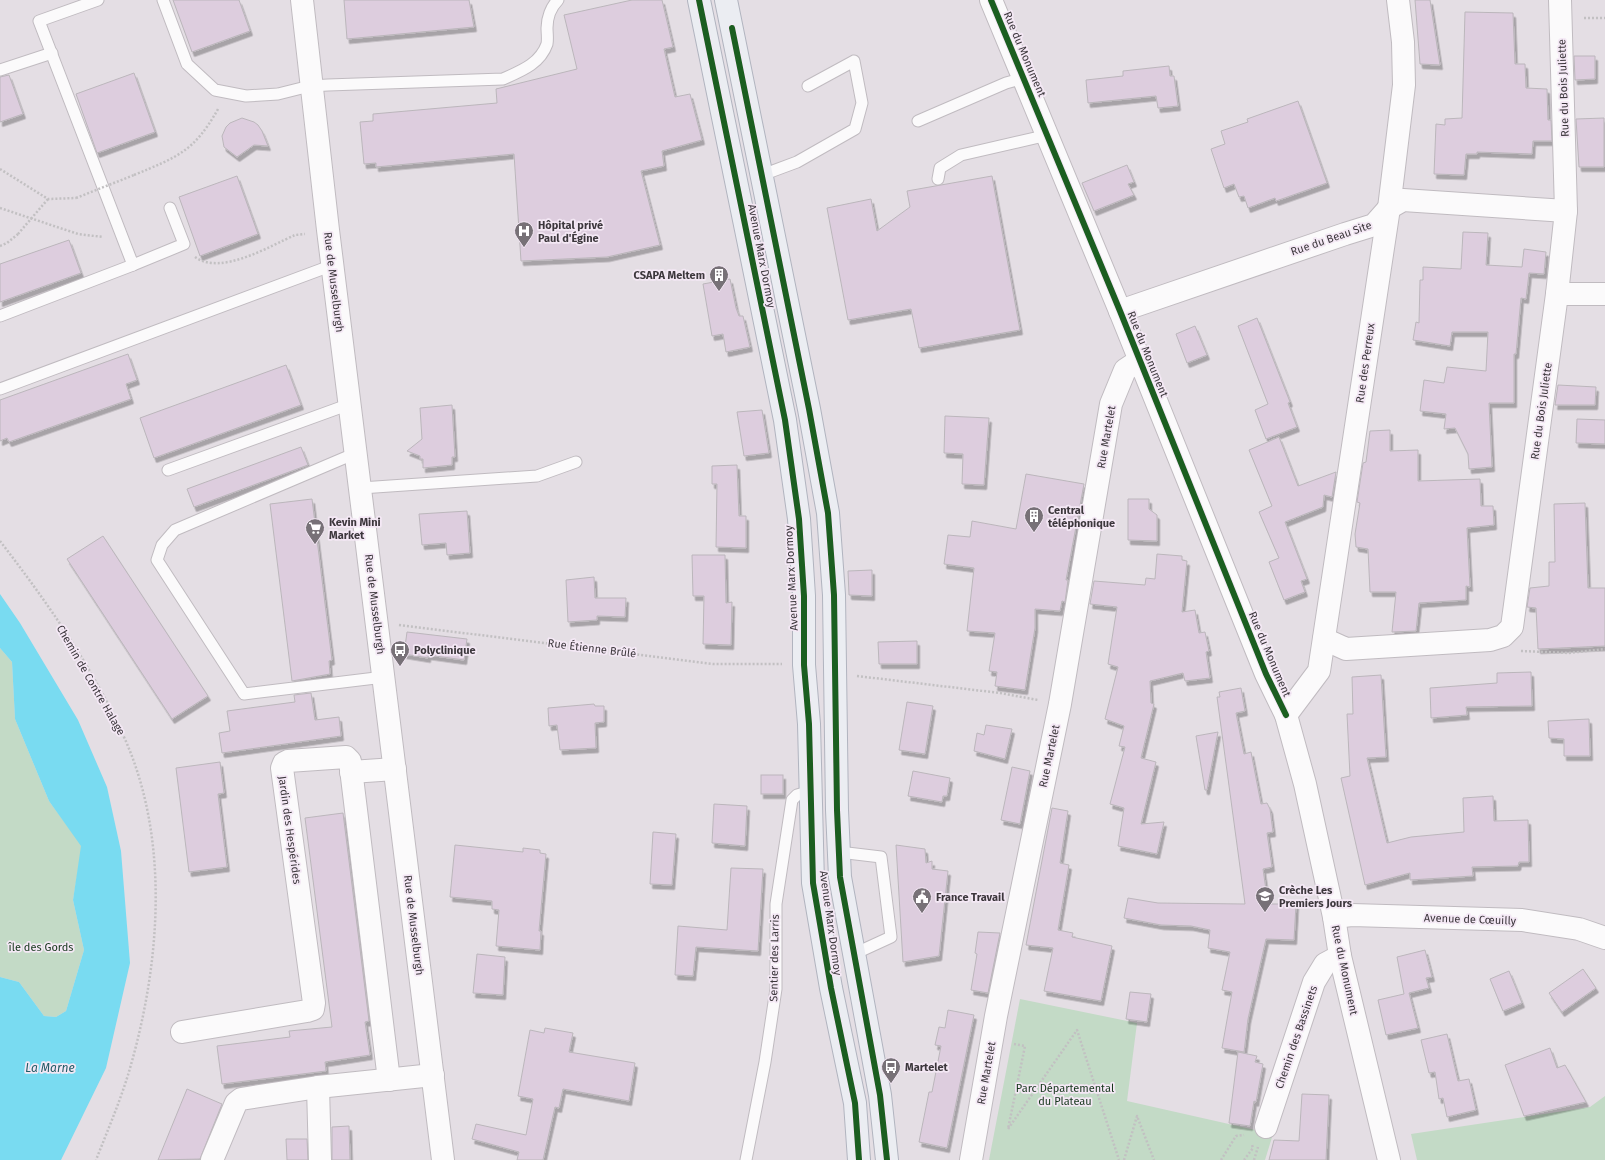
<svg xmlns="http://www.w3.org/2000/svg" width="1605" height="1160" viewBox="0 0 1605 1160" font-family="'Fira Sans',sans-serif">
<defs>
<filter id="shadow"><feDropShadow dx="2.5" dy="4.5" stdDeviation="0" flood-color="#0004"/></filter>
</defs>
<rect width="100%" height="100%" fill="#e4dee4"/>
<g fill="#c3dac6">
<polygon points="0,648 12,662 15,719 49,801 82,846 73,900 84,950 66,1011 56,1017 44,1016 19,982 0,977"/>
<polygon points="1020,999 1137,1023 1127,1101 1273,1134 1265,1160 989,1160"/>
<polygon points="1605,1096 1605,1160 1417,1160 1411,1134 1590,1107"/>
</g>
<polygon fill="#79dbf1" points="0,594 20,623 78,720 107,787 121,851 130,963 106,1068 61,1160 0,1160 0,977 19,982 44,1016 56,1017 66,1011 84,950 73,900 81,846 49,801 15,719 12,662 0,648"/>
<g fill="#ddcdde" stroke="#bbb6bb" filter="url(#shadow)">
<polygon points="173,0 239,0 250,31 192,52"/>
<polygon points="344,0 469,0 474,27 347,39"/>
<polygon points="632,0 662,0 673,47 664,49 675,97 690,94 702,140 662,151 664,166 641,171 660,245 607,257 521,261 514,154 376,167 376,163 364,164 360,122 373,121 373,114 497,103 496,89 577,69 564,15"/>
<polygon points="1415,0 1430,0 1440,65 1420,64"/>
<polygon points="1465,12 1513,13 1515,64 1525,64 1526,88 1547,89 1548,120 1551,120 1552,141 1533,141 1532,154 1477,152 1477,154 1466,154 1464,175 1434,174 1436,124 1445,125 1445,119 1462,118"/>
<polygon points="1574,56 1595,56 1595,79 1575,80"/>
<polygon points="1169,66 1170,76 1174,76 1178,106 1158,108 1156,96 1088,103 1086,80 1123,76 1123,71"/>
<polygon points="134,73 155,132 97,153 76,94"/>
<polygon points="9,75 23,114 0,122 0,77"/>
<polygon points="1298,101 1327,183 1276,201 1275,198 1248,208 1244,196 1239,197 1234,184 1224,188 1211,149 1225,144 1221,131 1248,122 1247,119"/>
<polygon points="242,118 254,122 258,125 262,131 268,146 254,145 237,157 224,147 222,136 226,127 230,123"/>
<polygon points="1604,118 1604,167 1579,167 1576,119"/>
<polygon points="1127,165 1134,182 1128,184 1134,195 1094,211 1082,183"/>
<polygon points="237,176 258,234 200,256 179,197"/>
<polygon points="992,176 1020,330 919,348 911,309 848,320 827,208 871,199 877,231 910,207 907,191"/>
<polygon points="1463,232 1488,233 1486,265 1522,267 1524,249 1546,252 1544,274 1529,273 1526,299 1521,298 1516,354 1514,354 1514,403 1489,403 1492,467 1469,469 1468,454 1455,428 1444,429 1446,414 1420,411 1424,380 1444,383 1447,367 1486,371 1488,332 1452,332 1450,346 1413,340 1416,322 1419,323 1420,280 1423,280 1423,267 1461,269"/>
<polygon points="69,240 81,273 0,302 0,264"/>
<polygon points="730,279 736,308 739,316 743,316 750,347 726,352 723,334 712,336 703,284"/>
<polygon points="1257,318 1290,402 1288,403 1297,427 1266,439 1255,410 1268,404 1238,326"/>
<polygon points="1195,326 1207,355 1187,363 1176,334"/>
<polygon points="128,354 137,380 126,384 131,399 9,442 7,438 0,441 0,400"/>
<polygon points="286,365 301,405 154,458 140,418"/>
<polygon points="1558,385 1596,387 1595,405 1555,405"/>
<polygon points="452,405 455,457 452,457 452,465 423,468 423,459 420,459 420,456 407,451 422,439 420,408"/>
<polygon points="762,410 769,453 744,456 737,412"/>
<polygon points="945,416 989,418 984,485 962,484 963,454 944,453"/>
<polygon points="1577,419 1605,420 1605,444 1576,443"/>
<polygon points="1390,430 1390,451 1418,450 1418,481 1480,479 1481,506 1493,506 1494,525 1467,528 1470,587 1466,586 1466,600 1419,603 1416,631 1392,632 1396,592 1370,592 1368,549 1356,547 1355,534 1360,503 1357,502 1363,463 1366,462 1370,431"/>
<polygon points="1279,437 1298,486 1336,472 1332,497 1324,495 1323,507 1285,522 1307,579 1301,581 1305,592 1284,600 1269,562 1279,558 1259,512 1272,506 1249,450"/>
<polygon points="301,447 308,465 194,507 187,489"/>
<polygon points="737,465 739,516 746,516 746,548 716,547 717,484 712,484 712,466"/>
<polygon points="1026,474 1084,484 1066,580 1068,580 1065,602 1062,601 1060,611 1035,609 1035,628 1025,690 995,686 997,672 989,671 995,633 967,631 974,568 944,564 948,535 970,537 972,521 1016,529"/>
<polygon points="312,499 332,660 329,661 330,674 292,681 270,504"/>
<polygon points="1128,499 1149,499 1149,509 1157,515 1157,541 1128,540"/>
<polygon points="1585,503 1588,588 1605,588 1605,646 1538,649 1536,608 1527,607 1530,588 1549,586 1549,562 1555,562 1554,504"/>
<polygon points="467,511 470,553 447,555 446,543 422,545 419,514"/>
<polygon points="103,536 208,696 172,719 67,559"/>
<polygon points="1157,554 1182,556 1182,560 1187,561 1182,612 1195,610 1199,633 1205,632 1209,651 1206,652 1210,678 1185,681 1183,673 1150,681 1151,703 1154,704 1141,758 1156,762 1141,824 1164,822 1157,854 1118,846 1124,808 1110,804 1125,747 1119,746 1124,726 1105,719 1118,667 1108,664 1117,607 1090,604 1094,581 1145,585 1146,578 1155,579"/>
<polygon points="692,555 725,555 726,603 732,602 731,645 703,644 704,596 693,596"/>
<polygon points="872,570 872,596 849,595 848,571"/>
<polygon points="594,577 595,598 626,598 625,617 597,616 597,620 568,622 566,580"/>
<polygon points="407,632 467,639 464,660 428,655 428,658 404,654"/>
<polygon points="917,641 917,664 879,664 878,642"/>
<polygon points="1531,672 1532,706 1466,707 1467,715 1431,718 1430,688 1497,683 1497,673"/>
<polygon points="1381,675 1386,757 1367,758 1387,843 1411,837 1464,832 1463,798 1493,796 1494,821 1528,820 1529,862 1519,862 1518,866 1472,867 1473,876 1410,880 1410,873 1365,885 1341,778 1350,776 1347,714 1353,714 1352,677"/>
<polygon points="1241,688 1245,711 1236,713 1244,754 1251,752 1261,804 1267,803 1270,809 1273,832 1267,833 1272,867 1263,869 1268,904 1296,904 1294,940 1266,939 1248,1019 1244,1052 1222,1048 1232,992 1222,990 1230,952 1208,948 1210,930 1191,926 1161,925 1124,918 1128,898 1158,903 1245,904 1217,697 1220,697 1219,692"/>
<polygon points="311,693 315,720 339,717 341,736 222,753 219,733 230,731 227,711 295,702 294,695"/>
<polygon points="907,702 933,706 925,754 899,750"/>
<polygon points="594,704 595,706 604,706 604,722 595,723 596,748 560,750 557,725 549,726 548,708"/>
<polygon points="1589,719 1590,756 1564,756 1564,739 1549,738 1548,721"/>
<polygon points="986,725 1012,729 1005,759 974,751 977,733 984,735"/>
<polygon points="1218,732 1207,790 1205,790 1196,736"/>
<polygon points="220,762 224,793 218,794 227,867 189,872 176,768"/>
<polygon points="1012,767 1030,771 1020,824 1001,820"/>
<polygon points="913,771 950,778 947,796 943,796 942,802 908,796"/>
<rect x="761" y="775" width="22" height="19"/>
<polygon points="714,804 747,806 745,846 712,843"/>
<polygon points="1052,808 1068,811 1060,863 1069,865 1058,930 1073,933 1072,937 1112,946 1101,1001 1044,991 1053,948 1026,945"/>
<polygon points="343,813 369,1021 365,1022 370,1055 325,1062 326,1071 222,1084 217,1046 290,1037 289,1031 332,1027 305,818"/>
<polygon points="653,832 676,834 672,885 650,884"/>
<polygon points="455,845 523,852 523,848 540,850 540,853 546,854 539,931 541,931 540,950 496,946 499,910 492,909 492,901 450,897"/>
<polygon points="896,845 925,849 926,863 932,861 932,869 948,871 939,956 903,962"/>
<polygon points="731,868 763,869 758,951 696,947 693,976 675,975 678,926 727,930"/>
<polygon points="978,932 1000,933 988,993 971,990 977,954 975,953"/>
<polygon points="1425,950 1432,977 1426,978 1429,988 1409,993 1418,1028 1386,1035 1378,1000 1404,994 1397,957"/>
<polygon points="477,954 505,957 503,995 473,993"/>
<polygon points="1583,969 1596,988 1562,1012 1549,993"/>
<polygon points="1509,971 1522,1003 1503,1011 1490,979"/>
<polygon points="1130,992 1151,994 1147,1022 1126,1019"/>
<polygon points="948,1010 974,1015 947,1148 919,1142 929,1092 932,1092 941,1046 935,1045 939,1027 945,1028"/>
<polygon points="545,1028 573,1033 569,1052 635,1063 629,1101 563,1089 559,1108 555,1107 543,1160 517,1160 519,1152 472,1139 476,1124 526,1135 533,1099 518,1096 530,1030 544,1033"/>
<polygon points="1447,1034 1458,1081 1469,1079 1476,1110 1447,1117 1443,1098 1439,1099 1435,1072 1429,1073 1421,1040"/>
<polygon points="1550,1048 1557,1068 1565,1065 1586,1102 1524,1116 1505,1065"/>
<polygon points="1238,1052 1257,1056 1255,1062 1263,1064 1256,1102 1254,1101 1250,1126 1229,1123"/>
<polygon points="187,1089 222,1104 200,1159 158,1160"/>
<polygon points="1302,1094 1329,1095 1326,1160 1269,1160 1274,1140 1299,1141"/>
<polygon points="349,1126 350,1160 332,1160 332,1127"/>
<polygon points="286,1139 307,1139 308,1160 287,1160"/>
</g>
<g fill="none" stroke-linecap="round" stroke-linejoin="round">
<defs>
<g id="service">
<polyline points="98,0 39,21 133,265 184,244 170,208"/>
<path d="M 163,0 L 187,64 L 215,90 L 246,96 L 278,94 L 310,86 L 328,85 L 503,79 C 521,71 540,64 547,44 C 548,39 547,33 547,28 C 547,18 551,7 558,0"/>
<polyline points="0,70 52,53"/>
<polyline points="918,121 1006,83 1024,78"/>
<polyline points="762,175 797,162 855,129 862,103 854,61 808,86"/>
<polyline points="938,179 940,168 961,155 1048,135"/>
<polyline points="0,316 133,265"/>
<polyline points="0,389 333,265"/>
<polyline points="356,453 175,530 162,545 157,560 244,694 384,677"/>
<polyline points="168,470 350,404"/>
<polyline points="361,488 537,476 576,462"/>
<polyline points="839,852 881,857 891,937 854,954"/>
<polyline points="746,1160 765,1062 776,989 776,904 792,800 797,795 811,791"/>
</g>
<g id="minor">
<polyline points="991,0 1120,311 1266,674 1286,715 1305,784 1334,917 1340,956 1389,1160"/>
<polyline points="1557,294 1605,294"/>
<polyline points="1120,311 1345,234 1374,225 1389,208 1403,200 1566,211"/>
<polyline points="1324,639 1346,649 1490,640 1503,636 1512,627 1557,294 1566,211 1560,0"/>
<polyline points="1286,715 1319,671 1389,208 1404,85 1403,42 1398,0"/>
<polyline points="351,772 395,769"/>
<polyline points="1334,917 1352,915 1522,920 1579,929 1605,938"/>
<polyline points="182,1032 307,1011 313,1009 314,1003 282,768 284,763 288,761 346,757 350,761 389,1080"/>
<polyline points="318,1087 320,1160"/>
<polyline points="1266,1127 1314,982 1325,964 1340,956"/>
<polyline points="212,1160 236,1103 241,1099 318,1087 433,1075"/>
<polyline points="971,1160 996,1016 1060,704 1111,404 1125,370 1140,360"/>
</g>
<polyline id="tertiary" points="302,0 328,230 443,1160"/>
<g id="primary">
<polyline points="699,0 785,420 799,519 804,596 804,665 809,724 813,883 831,988 855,1103 859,1160"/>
<polyline points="726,0 809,409 828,513 834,595 837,810 840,877 880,1095 887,1160"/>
</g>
</defs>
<use href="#service" stroke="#c0bbc0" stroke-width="13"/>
<use href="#minor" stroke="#c0bbc0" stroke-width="24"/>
<use href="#tertiary" stroke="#c0bbc0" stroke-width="24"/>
<use href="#primary" stroke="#b1b4bf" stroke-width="24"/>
<g stroke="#c2c0c2" stroke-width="2.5" stroke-dasharray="2 2" stroke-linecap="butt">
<polyline points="1584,18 1605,18"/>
<polyline points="0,169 48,199 76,198"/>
<path d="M 134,175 C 177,157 194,152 218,109"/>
<polyline points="0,208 78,234 103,237"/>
<polyline points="0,246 7,243 18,234"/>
<path d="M 195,257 C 221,276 270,246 295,235 L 305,234"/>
<path d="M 0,541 C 47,602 92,666 124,737 C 171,841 160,968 128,1075 C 119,1104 107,1132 96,1160"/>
<polyline points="399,625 713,664 782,664"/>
<polyline points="1521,651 1569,653 1605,649"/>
<polyline points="857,676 1000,693 1038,700"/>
<polyline points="1014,1044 1025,1046 1008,1129 1077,1030 1119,1160"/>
<polyline points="1124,1160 1137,1116 1154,1160"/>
<polyline points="1221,1160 1236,1136 1244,1135"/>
<polyline points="1244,1160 1253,1148 1252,1145"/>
<polyline points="1254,1160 1258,1147"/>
</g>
<use href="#service" stroke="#fbfafb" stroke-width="11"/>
<use href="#minor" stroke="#fbfafb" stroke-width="22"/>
<use href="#tertiary" stroke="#fbfafb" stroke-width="22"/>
<use href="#primary" stroke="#ebedf2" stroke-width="22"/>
<g stroke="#c2c0c2" stroke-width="2.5" stroke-dasharray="2 2" stroke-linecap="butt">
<polyline points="76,198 134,175"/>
<polyline points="18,234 48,199"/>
</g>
<defs>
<g id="cycleway">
<polyline points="699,0 785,420 799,519 804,596 804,665 809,724 813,883 831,988 855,1103 859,1160"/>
<polyline points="991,0 1120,311 1266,674 1286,715"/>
<polyline points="732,28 809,409 828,513 834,595 837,810 840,877 880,1095 887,1160"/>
</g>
</defs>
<use href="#cycleway" stroke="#f4e8f5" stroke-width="8"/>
<use href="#cycleway" stroke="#1b5e20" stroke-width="6"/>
</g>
<defs>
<symbol id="hospital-pin" viewBox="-11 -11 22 30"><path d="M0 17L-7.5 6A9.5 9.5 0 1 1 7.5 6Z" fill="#777177" stroke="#f4e8f5"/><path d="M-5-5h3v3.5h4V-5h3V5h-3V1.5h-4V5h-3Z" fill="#fff"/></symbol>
<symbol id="building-pin" viewBox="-11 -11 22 30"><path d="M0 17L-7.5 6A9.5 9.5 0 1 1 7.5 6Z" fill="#777177" stroke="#f4e8f5"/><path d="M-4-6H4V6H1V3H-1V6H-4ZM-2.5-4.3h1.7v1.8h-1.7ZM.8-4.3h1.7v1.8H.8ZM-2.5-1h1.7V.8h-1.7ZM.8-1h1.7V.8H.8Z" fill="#fff"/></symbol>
<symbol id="supermarket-pin" viewBox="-11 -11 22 30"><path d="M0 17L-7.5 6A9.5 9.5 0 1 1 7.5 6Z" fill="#777177" stroke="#f4e8f5"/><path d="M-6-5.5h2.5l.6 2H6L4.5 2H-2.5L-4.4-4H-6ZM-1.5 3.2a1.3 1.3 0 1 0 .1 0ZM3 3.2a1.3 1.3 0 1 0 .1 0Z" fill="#fff"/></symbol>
<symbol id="bus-pin" viewBox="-11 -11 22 30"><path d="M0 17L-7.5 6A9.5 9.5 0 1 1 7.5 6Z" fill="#777177" stroke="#f4e8f5"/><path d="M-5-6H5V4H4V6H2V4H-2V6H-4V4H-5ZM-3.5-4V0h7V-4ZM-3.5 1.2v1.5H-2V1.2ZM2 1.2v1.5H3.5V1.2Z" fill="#fff"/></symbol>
<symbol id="school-pin" viewBox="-11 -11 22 30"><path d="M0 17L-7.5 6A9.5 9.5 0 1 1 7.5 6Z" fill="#777177" stroke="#f4e8f5"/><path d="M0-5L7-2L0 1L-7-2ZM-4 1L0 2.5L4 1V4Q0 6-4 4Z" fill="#fff"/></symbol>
<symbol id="civic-pin" viewBox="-11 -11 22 30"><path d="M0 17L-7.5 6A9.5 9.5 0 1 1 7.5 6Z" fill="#777177" stroke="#f4e8f5"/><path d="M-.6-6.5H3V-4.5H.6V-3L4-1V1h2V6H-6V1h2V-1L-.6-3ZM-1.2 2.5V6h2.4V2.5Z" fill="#fff"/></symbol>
</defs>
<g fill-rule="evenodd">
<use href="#hospital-pin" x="513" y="220" width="22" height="30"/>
<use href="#building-pin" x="708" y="264" width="22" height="30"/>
<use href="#building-pin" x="1023" y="505" width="22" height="30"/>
<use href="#supermarket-pin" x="304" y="517" width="22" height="30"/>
<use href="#bus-pin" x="389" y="639" width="22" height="30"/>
<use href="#school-pin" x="1254" y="885" width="22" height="30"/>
<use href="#civic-pin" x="911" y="886" width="22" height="30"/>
<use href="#bus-pin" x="880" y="1056" width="22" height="30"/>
</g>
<g text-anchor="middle" stroke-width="3.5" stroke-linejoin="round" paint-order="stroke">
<g font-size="11" fill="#3c373c" stroke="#f4e8f5">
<text transform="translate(1025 54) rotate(67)" y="4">Rue du Monument</text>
<text transform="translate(1563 88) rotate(-92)" y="4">Rue du Bois Juliette</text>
<text transform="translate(1331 238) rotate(-19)" y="4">Rue du Beau Site</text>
<text transform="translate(762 256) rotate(79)" y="4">Avenue Marx Dormoy</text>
<text transform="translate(334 282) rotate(83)" y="4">Rue de Musselburgh</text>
<text transform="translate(1148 354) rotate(68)" y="4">Rue du Monument</text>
<text transform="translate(1365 363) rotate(-82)" y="4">Rue des Perreux</text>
<text transform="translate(1541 411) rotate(-82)" y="4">Rue du Bois Juliette</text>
<text transform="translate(1106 437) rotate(-80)" y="4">Rue Martelet</text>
<text transform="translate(791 578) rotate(-93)" y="4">Avenue Marx Dormoy</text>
<text transform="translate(375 604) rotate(83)" y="4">Rue de Musselburgh</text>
<text transform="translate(592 648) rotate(7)" y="4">Rue Étienne Brûlé</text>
<text transform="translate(1270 654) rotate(67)" y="4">Rue du Monument</text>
<text transform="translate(91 680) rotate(60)" y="4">Chemin de Contre Halage</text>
<text transform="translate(1049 756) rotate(-78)" y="4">Rue Martelet</text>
<text transform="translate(290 830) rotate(82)" y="4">Jardin des Hespérides</text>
<text transform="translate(1470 919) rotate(2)" y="4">Avenue de Cœuilly</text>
<text transform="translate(831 923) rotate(82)" y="4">Avenue Marx Dormoy</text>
<text transform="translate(414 925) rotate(83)" y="4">Rue de Musselburgh</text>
<text transform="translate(774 958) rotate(-89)" y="4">Sentier des Larris</text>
<text transform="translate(1345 970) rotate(78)" y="4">Rue du Monument</text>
<text transform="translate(1296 1037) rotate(-71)" y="4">Chemin des Bassinets</text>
<text transform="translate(986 1073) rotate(-80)" y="4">Rue Martelet</text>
</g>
<g font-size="11" font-weight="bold" fill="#3c373c" stroke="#f4e8f5" text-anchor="start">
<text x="538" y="229">Hôpital privé<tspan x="538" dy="13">Paul d'Égine</tspan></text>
<text x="705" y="279" text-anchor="end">CSAPA Meltem</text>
<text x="1048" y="514">Central<tspan x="1048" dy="13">téléphonique</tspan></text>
<text x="329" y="526">Kevin Mini<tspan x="329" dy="13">Market</tspan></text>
<text x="414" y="654">Polyclinique</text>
<text x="1279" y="894">Crèche Les<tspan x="1279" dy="13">Premiers Jours</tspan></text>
<text x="936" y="901">France Travail</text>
<text x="905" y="1071">Martelet</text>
</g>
<g font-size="11" fill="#14351a" stroke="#f4e8f5">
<text x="41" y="951">île des Gords</text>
<text x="1065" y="1092">Parc Départemental<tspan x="1065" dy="13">du Plateau</tspan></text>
</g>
<g font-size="12" font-style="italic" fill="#205a65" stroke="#f4e8f5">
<text x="50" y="1072">La Marne</text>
</g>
</g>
</svg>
